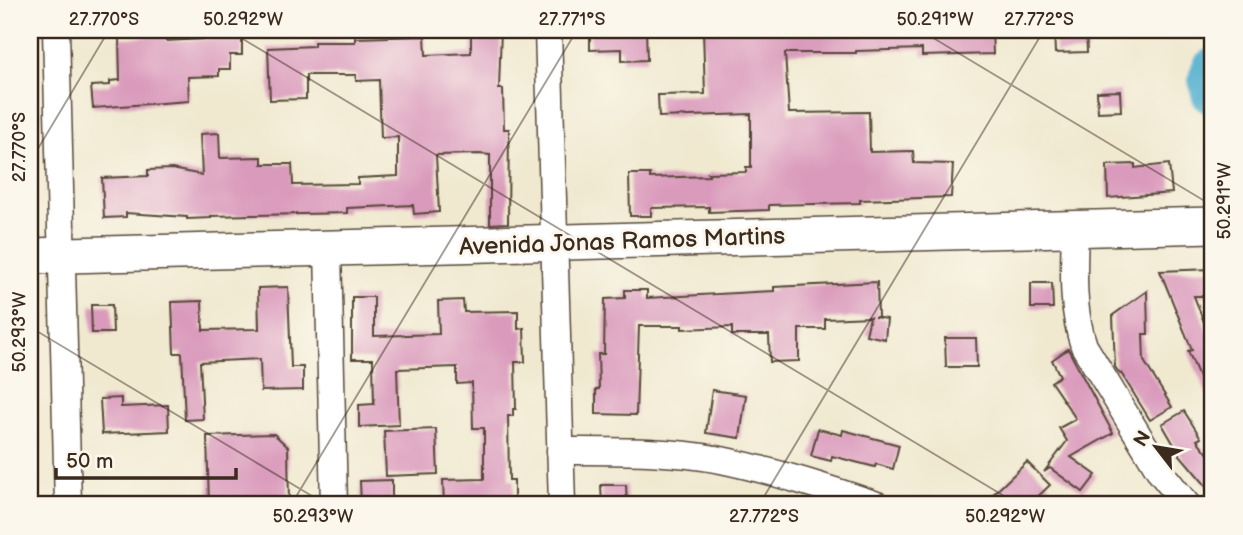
<svg xmlns="http://www.w3.org/2000/svg" width="1243" height="535" viewBox="0 0 1243 535" font-family="'Balsamiq Sans',sans-serif">
<rect width="100%" height="100%" fill="#fbf7ec"/>
<filter id="ink" filterUnits="userSpaceOnUse"><feTurbulence type="fractalNoise" baseFrequency=".0143" numOctaves="2"/><feDisplacementMap in="SourceGraphic" scale="14" xChannelSelector="R" yChannelSelector="G"/><feConvolveMatrix kernelMatrix="1 2 1 2 8 2 1 2 1" color-interpolation-filters="sRGB"/></filter>
<filter id="wash" filterUnits="userSpaceOnUse"><feTurbulence type="fractalNoise" baseFrequency=".00686" numOctaves="4" result="noise"/><feDisplacementMap in="SourceGraphic" scale="28" xChannelSelector="R" yChannelSelector="G"/><feGaussianBlur stdDeviation="1.57" result="paint"/><feColorMatrix in="noise" values="0 0 0 0 0 0 0 0 0 0 0 0 0 0 0 0 0 1.4 0 .05"/><feComposite in="paint" operator="in"/></filter>
<g filter="url(#wash)">
<rect width="100%" height="100%" fill="#f0e9d0"/>
<g fill="none" stroke-linecap="round" stroke-linejoin="round">
<polyline stroke="#50afcf" stroke-width="44" points="1213,70 1210,79 1213,93"/>
</g>
<g id="blocks">
<g fill="#da9abc">
<polygon points="471,30 501,30 499,89 503,89 504,129 509,129 508,223 490,224 490,155 479,154 436,155 439,212 414,214 413,205 347,208 347,213 211,216 211,218 187,219 187,217 126,213 126,217 104,218 102,178 148,176 148,170 172,169 202,175 200,134 219,133 220,158 262,157 262,164 292,164 293,185 358,184 358,178 398,176 398,137 381,138 379,80 356,81 356,75 306,75 306,99 270,100 268,48 314,46 314,42 355,42 355,38 425,36 426,55 471,53"/>
<polygon points="590,30 646,30 647,60 622,61 622,49 590,50"/>
<polygon points="703,30 992,30 993,54 922,56 922,49 856,51 856,53 785,53 789,113 869,112 870,152 913,151 914,163 953,164 951,197 860,200 860,203 769,205 769,210 709,212 709,207 651,208 651,216 630,216 629,174 650,174 650,178 709,176 708,173 746,172 746,167 751,167 751,114 659,117 658,95 705,94"/>
<polygon points="1054,30 1086,30 1087,52 1055,53"/>
<polygon points="166,36 166,41 242,37 242,55 230,55 230,69 219,69 219,76 188,77 189,101 93,108 91,86 110,85 110,81 120,80 119,38"/>
<polygon points="1120,91 1121,111 1098,112 1097,92"/>
<polygon points="1135,164 1135,168 1169,164 1172,193 1108,198 1107,165"/>
<polygon points="1212,269 1213,296 1194,296 1213,346 1213,409 1188,351 1192,350 1160,271"/>
<polygon points="877,282 878,317 874,317 887,319 885,339 866,335 870,317 825,319 825,329 799,329 799,361 770,362 769,335 732,335 732,327 682,329 682,326 639,326 636,415 596,414 596,389 599,389 598,354 604,354 605,299 625,298 625,290 647,290 647,298 774,291 774,287"/>
<polygon points="1031,283 1052,283 1053,308 1031,308"/>
<polygon points="288,287 291,367 303,367 303,390 261,391 260,359 200,362 203,419 185,420 182,353 174,353 172,302 202,301 203,330 259,329 258,288"/>
<polygon points="1147,291 1148,334 1143,334 1144,361 1172,407 1150,420 1121,373 1120,374 1115,367 1113,315"/>
<polygon points="352,297 374,297 374,336 439,334 438,301 463,300 464,312 518,311 518,329 524,328 525,362 515,362 516,409 513,409 513,416 508,416 509,480 514,480 514,505 444,505 443,480 484,479 484,428 473,428 472,383 457,384 457,367 397,369 399,425 359,427 359,405 374,404 373,359 352,359"/>
<polygon points="91,305 112,305 113,333 92,333"/>
<polygon points="945,338 976,338 977,367 946,367"/>
<polygon points="1068,349 1113,433 1071,457 1096,475 1083,492 1050,468 1044,472 1067,441 1059,428 1076,419 1051,382 1060,376 1052,360"/>
<polygon points="712,390 746,395 740,438 706,433"/>
<polygon points="121,398 121,407 168,405 169,431 102,434 100,399"/>
<polygon points="1184,411 1201,438 1197,440 1213,460 1213,494 1180,455 1162,424"/>
<polygon points="436,429 438,474 386,476 384,431"/>
<polygon points="818,429 842,435 843,430 899,445 893,469 876,464 875,467 832,456 831,461 811,456"/>
<polygon points="274,434 288,447 289,505 209,505 207,436"/>
<polygon points="1027,462 1050,485 1029,505 982,505"/>
<polygon points="392,480 392,505 361,505 360,481"/>
<polygon points="601,485 626,485 627,505 602,505"/>
</g>
</g>
</g>
<g filter="url(#ink)">
<use href="#blocks" fill-opacity="0" stroke="#564739" stroke-width="2"/>
<g fill="none" stroke-linecap="round" stroke-linejoin="round">
<defs>
<g id="minor">
<polyline points="56,30 68,505"/>
<polyline points="548,30 562,505"/>
<path d="M 1075,229 C 1074,269 1071,308 1084,346 L 1161,473 L 1187,505"/>
<polyline points="328,249 334,505"/>
<path d="M 560,451 C 614,451 669,450 721,460 C 774,471 826,488 877,505"/>
</g>
<polyline id="major" points="30,256 1213,225"/>
</defs>
<use href="#minor" stroke="#564739" stroke-width="29"/>
<use href="#major" stroke="#564739" stroke-width="38"/>
<use href="#minor" stroke="#fff" stroke-width="26"/>
<use href="#major" stroke="#fff" stroke-width="35"/>
</g>
</g>
<path fill="none" stroke="#3b2a1e" stroke-width="2" stroke-opacity="0.45" d="M 228,30 L 1019,505M 920,30 L 1213,206M 30,162 L 109,30M 30,327 L 327,505M 291,505 L 577,30M 759,505 L 1044,30"/>
<g text-anchor="middle" stroke-width="6" stroke-linejoin="round" paint-order="stroke">
<g font-size="24" fill="#3b2a1e" stroke="#fbf7ec">
<text transform="translate(622 241) rotate(-2)" y="8">Avenida Jonas Ramos Martins</text>
</g>
</g>
<rect width="1243" height="535" fill="none" stroke="#fbf7ec" stroke-width="77"/>
<g transform="translate(1156 447) rotate(301)" stroke="#fbf7ec" stroke-width="5" paint-order="stroke">
<path d="M0-5L12 26L0 18L-12 26Z" fill="#3b2a1e"/>
<text y="-10" font-size="19" font-weight="bold" text-anchor="middle" fill="#3b2a1e">N</text>
</g>
<path d="M56 468v10h180v-10" fill="none" stroke="#3b2a1e" stroke-width="3.5"/>
<text x="66" y="468" font-size="21" fill="#3b2a1e" stroke="#fbf7ec" stroke-width="5" paint-order="stroke">50 m</text>
<rect x="38" y="38" width="1166" height="458" fill="none" stroke="#3b2a1e" stroke-width="2.5"/>
<g font-size="18" text-anchor="middle" fill="#3b2a1e">
<text x="104" y="25">27.770°S</text>
<text x="243" y="25">50.292°W</text>
<text x="572" y="25">27.771°S</text>
<text x="935" y="25">50.291°W</text>
<text x="1039" y="25">27.772°S</text>
<text transform="translate(19 147) rotate(-90)" y="6">27.770°S</text>
<text transform="translate(1224 201) rotate(-90)" y="6">50.291°W</text>
<text transform="translate(19 332) rotate(-90)" y="6">50.293°W</text>
<text x="313" y="522">50.293°W</text>
<text x="764" y="522">27.772°S</text>
<text x="1005" y="522">50.292°W</text>
</g>
</svg>
